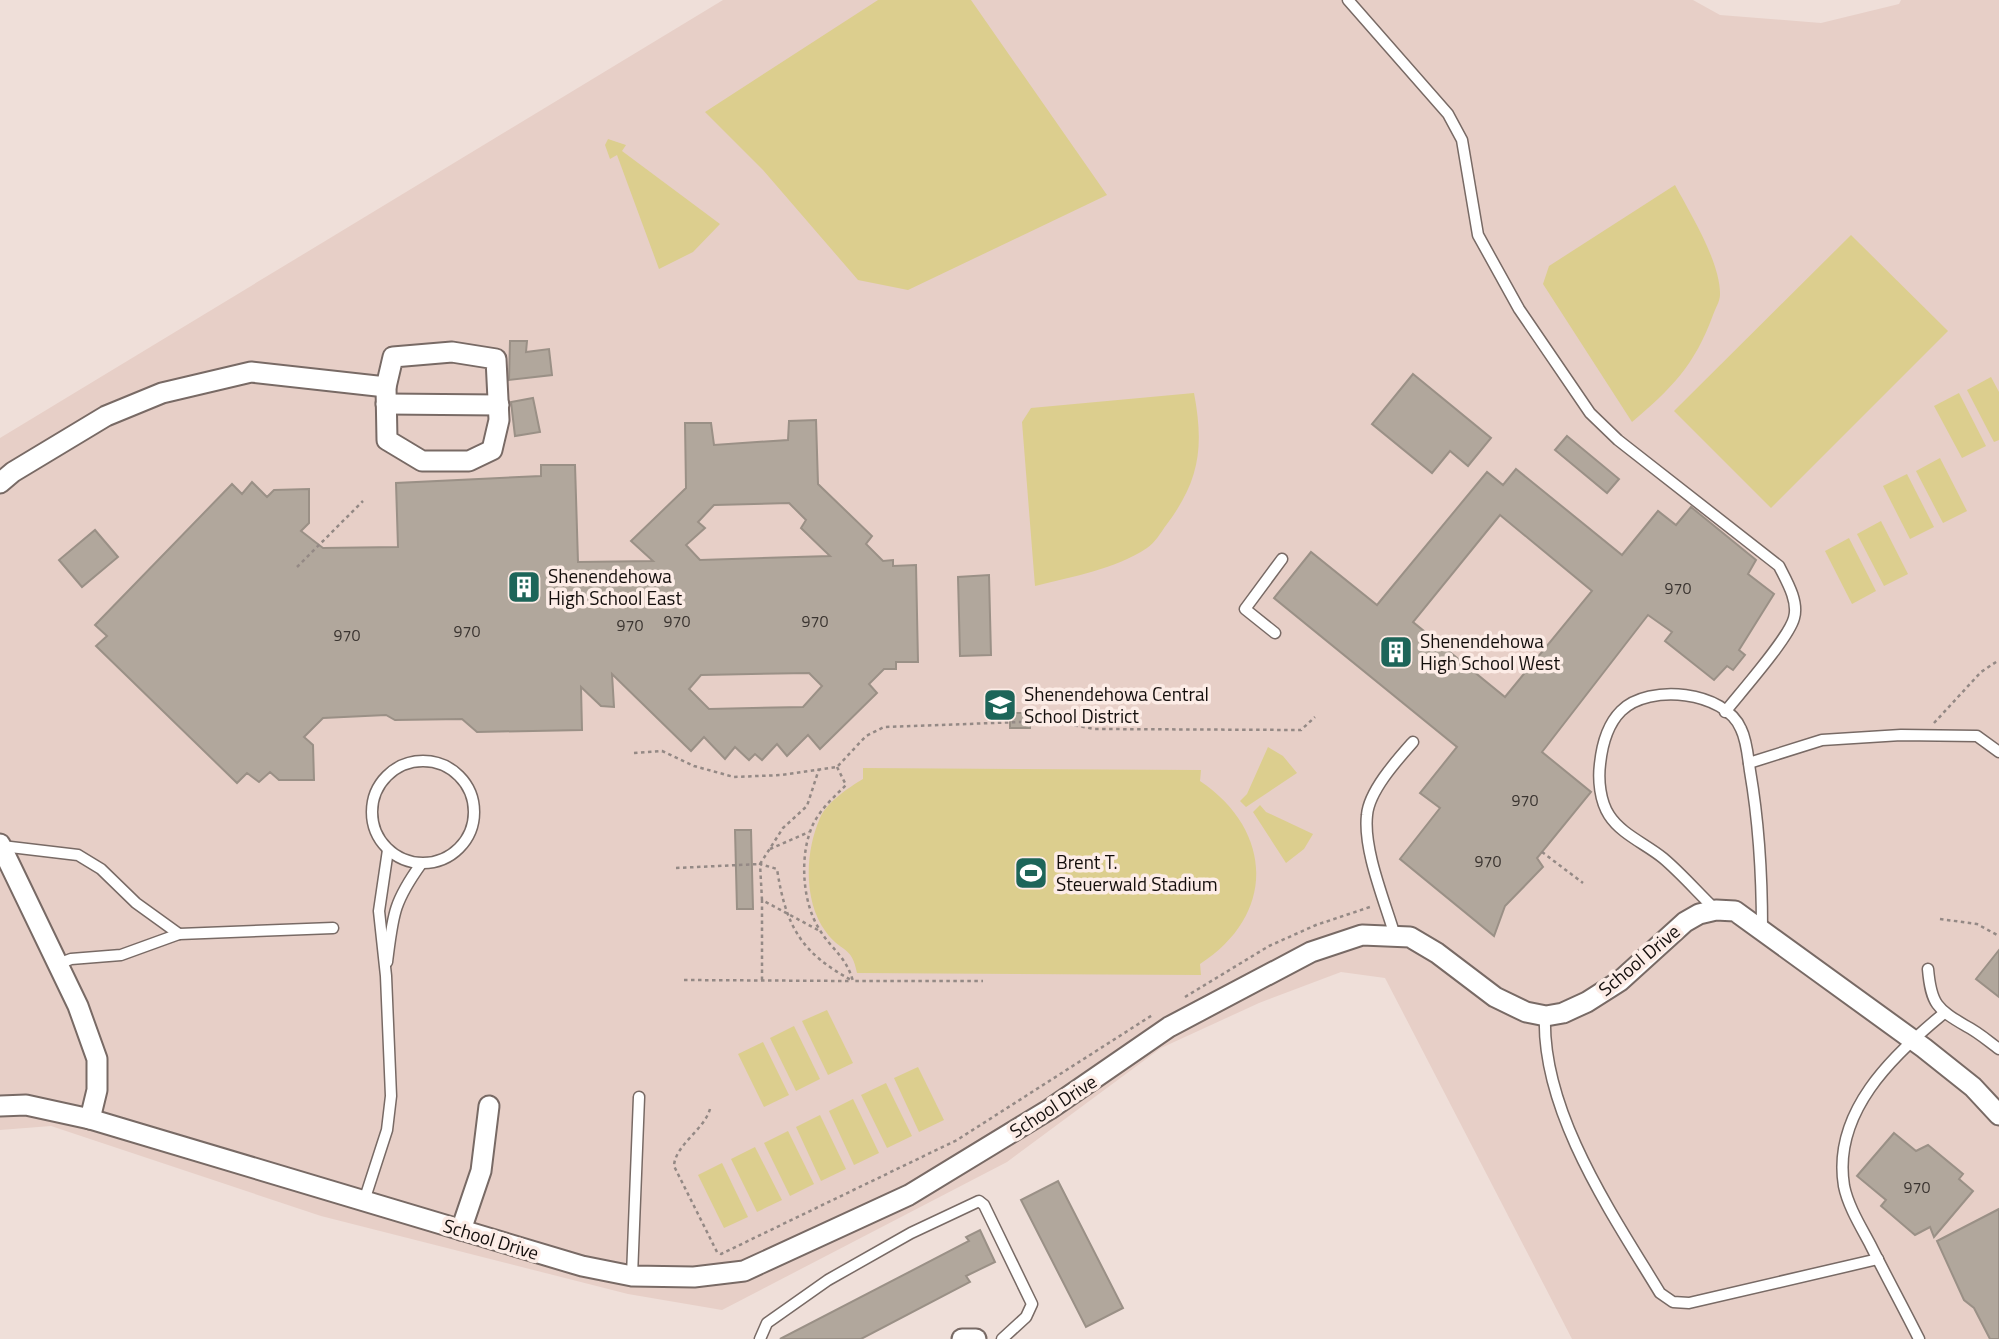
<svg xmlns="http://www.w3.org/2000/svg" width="1999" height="1339" viewBox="0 0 1999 1339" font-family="'Titillium Web',sans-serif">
<rect width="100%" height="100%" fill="#efdfd9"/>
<polygon fill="#e7cfc7" points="723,0 1693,0 1720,15 1821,23 1899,4 1901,0 1999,0 1999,1339 1572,1339 1385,978 1341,972 1259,1003 1161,1048 1007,1162 722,1310 628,1294 321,1216 51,1126 0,1130 0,438"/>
<g fill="#dcce8e">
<polygon points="878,0 971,0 1107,195 908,290 858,280 763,170 705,112"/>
<polygon points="608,139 626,145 622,151 720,224 693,252 659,269 617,155 610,159 605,145"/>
<path d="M 1675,185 C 1690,213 1721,263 1720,295 C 1720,301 1715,309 1713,315 C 1695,365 1671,389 1632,422 L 1543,284 L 1549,266 Z"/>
<polygon points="1851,235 1948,331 1771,508 1674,411"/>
<polygon points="1991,377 1999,392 1999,440 1994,442 1967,390"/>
<path d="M 1194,393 C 1204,446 1200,480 1167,524 C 1161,532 1155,543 1147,548 C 1114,570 1073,576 1035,586 L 1022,422 L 1031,408 Z"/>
<polygon points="1959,393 1986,446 1962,458 1934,406"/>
<polygon points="1940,458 1967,511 1943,523 1916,471"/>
<polygon points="1907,474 1934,527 1910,539 1883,486"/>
<polygon points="1881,521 1908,574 1884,586 1857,534"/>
<polygon points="1849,538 1876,591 1852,604 1825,551"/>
<polygon points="1268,747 1283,756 1297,773 1246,807 1240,801 1247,794"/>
<path d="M 863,768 L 1201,770 L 1200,781 C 1274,831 1276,915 1200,964 L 1201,975 L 857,973 C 852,945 840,952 826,932 C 803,901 805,852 820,818 C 827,802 848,788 863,779 Z"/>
<polygon points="1260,805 1266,812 1313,834 1304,849 1286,863 1253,812"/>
<polygon points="827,1010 853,1063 828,1075 802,1021"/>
<polygon points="794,1026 820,1079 796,1091 770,1038"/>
<polygon points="763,1042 789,1095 764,1107 738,1054"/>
<polygon points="918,1067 944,1120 919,1132 894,1078"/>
<polygon points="886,1083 912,1136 887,1148 861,1095"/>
<polygon points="853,1099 879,1153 854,1165 829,1111"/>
<polygon points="820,1115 846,1169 821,1181 796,1127"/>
<polygon points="788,1131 814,1184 790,1196 764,1143"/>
<polygon points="755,1147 782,1200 757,1212 731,1159"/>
<polygon points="722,1163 748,1217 724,1228 698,1175"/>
</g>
<g fill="#b1a79c" stroke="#9a9086" stroke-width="2" fill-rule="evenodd">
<polygon points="510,341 527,341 526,352 549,349 552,375 509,380"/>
<polygon points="1413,374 1491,438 1468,466 1450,451 1432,473 1372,424"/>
<polygon points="533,398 540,432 515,436 511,402"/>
<path d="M 816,420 L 818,484 L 872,536 L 866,544 L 883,561 L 893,560 L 893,566 L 916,565 L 918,662 L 896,662 L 896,669 L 884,669 L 869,684 L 877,693 L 820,749 L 808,735 L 787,756 L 777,744 L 762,760 L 755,754 L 749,760 L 735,747 L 725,759 L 704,737 L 691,751 L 612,674 L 614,707 L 601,706 L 581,687 L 582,730 L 477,732 L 462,719 L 395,720 L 386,715 L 323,718 L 304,737 L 313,745 L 314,780 L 279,780 L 270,772 L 259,782 L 247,773 L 237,783 L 96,646 L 107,636 L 95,625 L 232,484 L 242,494 L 252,482 L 267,497 L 274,490 L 309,489 L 309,523 L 301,531 L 323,548 L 398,547 L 396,483 L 541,476 L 541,465 L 575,465 L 578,562 L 653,561 L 631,541 L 686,488 L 685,423 L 711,423 L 714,445 L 788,440 L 789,421 ZM 789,503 L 806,520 L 801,528 L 830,556 L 700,560 L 686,545 L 705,528 L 698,522 L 714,505 ZM 809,673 L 822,686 L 803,707 L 709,709 L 689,689 L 701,675 Z"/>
<polygon points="1567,436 1619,479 1607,493 1555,450"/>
<path d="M 1516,469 L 1622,555 L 1658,511 L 1676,525 L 1691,507 L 1756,560 L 1748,574 L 1774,594 L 1739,650 L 1745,655 L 1733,670 L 1727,666 L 1714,680 L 1665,641 L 1672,632 L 1648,615 L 1542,752 L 1591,792 L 1537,858 L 1543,867 L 1505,906 L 1494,936 L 1400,859 L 1440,808 L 1420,793 L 1457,747 L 1274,598 L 1311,552 L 1377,605 L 1487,472 L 1503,485 ZM 1500,515 L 1592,591 L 1505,697 L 1413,622 Z"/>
<polygon points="95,530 118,557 82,587 59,560"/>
<polygon points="989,575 991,655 960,656 958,577"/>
<rect x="1010" y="713" width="20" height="15"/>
<polygon points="735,830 751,830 753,909 737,909"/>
<polygon points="1999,950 1999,997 1976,979"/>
<polygon points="1894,1133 1916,1151 1928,1145 1963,1174 1959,1179 1973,1191 1934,1237 1930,1227 1915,1235 1881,1206 1886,1200 1857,1176"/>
<polygon points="1058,1181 1123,1308 1086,1327 1021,1200"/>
<polygon points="1999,1209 1999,1339 1990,1339 1974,1308 1964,1300 1937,1241"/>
<polygon points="980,1230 995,1262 966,1276 970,1282 861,1339 780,1339 969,1241 966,1237"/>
</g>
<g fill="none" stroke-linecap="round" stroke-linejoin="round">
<defs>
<g id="service">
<path d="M 1348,0 L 1448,114 L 1462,140 L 1478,235 L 1519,309 L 1590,413 L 1618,440 L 1779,566 C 1786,580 1799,601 1794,618 C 1789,638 1740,693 1725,712"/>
<polyline points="1275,633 1245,609 1282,559"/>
<circle cx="423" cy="812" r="51"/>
<polyline points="1749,763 1822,740 1901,735 1977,736 1999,752"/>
<polyline points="2,846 78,855 101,869 136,903 179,934"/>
<path d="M 1716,910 C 1698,893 1682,874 1663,858 C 1646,844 1621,834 1609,815 C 1600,801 1598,780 1600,764 C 1602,745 1607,725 1621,711 C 1649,683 1725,691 1741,729 C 1747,741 1748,758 1750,771 C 1759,823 1762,876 1762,929"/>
<path d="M 1395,936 C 1385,902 1363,850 1367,815 C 1369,791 1397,760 1413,742"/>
<path d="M 387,962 C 393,915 393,903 421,864"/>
<polyline points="58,964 71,959 121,955 179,934 333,928"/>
<path d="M 1928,969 C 1931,1004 1937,1009 1966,1026 C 1978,1032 1988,1041 1999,1049"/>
<path d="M 1545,1015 C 1541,1111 1612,1214 1660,1293 L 1673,1302 L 1689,1303 L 1878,1259"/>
<polyline points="364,1201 387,1130 391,1096 386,976 379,911 388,850"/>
<polyline points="632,1276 639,1097"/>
<polyline points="760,1339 767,1323 828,1280 911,1233 979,1201 984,1205 1032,1304 1026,1317 1002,1339"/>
<path d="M 1919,1339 C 1903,1307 1886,1276 1870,1244 C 1861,1227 1848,1206 1844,1186 C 1832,1113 1892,1056 1943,1014"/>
</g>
<g id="minor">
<polygon points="452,352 496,359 499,420 492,450 469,461 422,461 387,440 386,387 393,357"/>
<polyline points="386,404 499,405"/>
<polyline points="0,483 13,472 106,416 162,393 251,372 386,387"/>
<polyline points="0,844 78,1006 97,1059 97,1090 90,1119"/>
<polyline points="0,1106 26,1105 90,1119 582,1266 632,1276 694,1277 744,1271 909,1195 1050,1109 1169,1027 1311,952 1362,935 1410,937 1437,953 1495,997 1526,1012 1546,1016 1563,1013 1587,1002 1620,981 1685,922 1699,914 1716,910 1735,911 1924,1048 1973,1087 1999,1115"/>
<polyline points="461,1230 481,1171 489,1106"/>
<polyline points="962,1339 976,1339"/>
</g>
</defs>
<use href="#service" stroke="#786a65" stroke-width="13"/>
<use href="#minor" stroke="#786a65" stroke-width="23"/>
<g stroke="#948985" stroke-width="2.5" stroke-dasharray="3.5 3.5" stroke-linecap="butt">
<polyline points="297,567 363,501"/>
<polyline points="1934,723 1981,672 1999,660"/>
<polyline points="634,753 662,751 694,766 734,777 782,775 837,767 866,736 884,727 1049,721 1095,729 1301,730 1315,717"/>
<path d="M 837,767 L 846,785 C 832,799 816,813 810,832 C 800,860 803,902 818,927 C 831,950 845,954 853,981 L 983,981"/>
<polyline points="770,849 809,832"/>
<polyline points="1542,852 1583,883"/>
<polyline points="676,868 760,864 783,828 807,806 819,769"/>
<path d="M 762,900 L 760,864 L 777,869 C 786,927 801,953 853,981"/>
<polyline points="1940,919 1977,924 1999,936"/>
<polyline points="684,980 852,981"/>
<polyline points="762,980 762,900 818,930"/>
<polyline points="1185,997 1269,946 1316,925 1370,907"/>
<path d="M 710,1109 C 704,1130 675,1145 674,1166 L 717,1252 L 721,1254 L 957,1140 L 1154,1014"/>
</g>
<use href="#service" stroke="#fff" stroke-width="10"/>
<use href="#minor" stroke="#fff" stroke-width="19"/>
</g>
<defs>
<symbol id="building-square" viewBox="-11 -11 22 22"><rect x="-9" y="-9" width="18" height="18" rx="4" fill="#1d6559" stroke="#fcece6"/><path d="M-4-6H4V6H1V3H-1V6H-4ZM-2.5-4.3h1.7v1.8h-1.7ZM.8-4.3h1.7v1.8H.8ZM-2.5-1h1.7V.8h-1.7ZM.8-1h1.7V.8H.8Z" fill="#fff"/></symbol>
<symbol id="school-square" viewBox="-11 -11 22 22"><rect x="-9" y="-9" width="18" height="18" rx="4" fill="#1d6559" stroke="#fcece6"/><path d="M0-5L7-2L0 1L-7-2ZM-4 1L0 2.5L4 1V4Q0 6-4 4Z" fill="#fff"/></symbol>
<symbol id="stadium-square" viewBox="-11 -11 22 22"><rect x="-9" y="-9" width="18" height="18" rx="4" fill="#1d6559" stroke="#fcece6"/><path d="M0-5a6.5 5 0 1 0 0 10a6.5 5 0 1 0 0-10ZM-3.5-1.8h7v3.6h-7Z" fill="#fff"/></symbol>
</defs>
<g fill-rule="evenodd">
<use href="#building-square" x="505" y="568" width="38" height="38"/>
<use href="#building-square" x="1377" y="633" width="38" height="38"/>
<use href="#school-square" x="981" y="686" width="38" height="38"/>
<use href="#stadium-square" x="1012" y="854" width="38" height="38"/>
</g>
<g text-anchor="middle" stroke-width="7" stroke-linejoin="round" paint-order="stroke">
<g font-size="16" fill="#3a3430">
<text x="1678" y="594">970</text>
<text x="677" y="627">970</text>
<text x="815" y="627">970</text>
<text x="630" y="631">970</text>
<text x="467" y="637">970</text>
<text x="347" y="641">970</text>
<text x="1525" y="806">970</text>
<text x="1488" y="867">970</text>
<text x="1917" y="1193">970</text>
</g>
<g font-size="19" fill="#130e0c" stroke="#fcece6" text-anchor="start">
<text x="548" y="583">Shenendehowa<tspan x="548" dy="22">High School East</tspan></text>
<text x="1420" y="648">Shenendehowa<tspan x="1420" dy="22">High School West</tspan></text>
<text x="1024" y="701">Shenendehowa Central<tspan x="1024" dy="22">School District</tspan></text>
<text x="1056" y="869">Brent T.<tspan x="1056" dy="22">Steuerwald Stadium</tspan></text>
</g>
<g font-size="19" fill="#130e0c" stroke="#fcece6">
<text transform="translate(1639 960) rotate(-40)" y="7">School Drive</text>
<text transform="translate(1053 1106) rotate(-33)" y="7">School Drive</text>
<text transform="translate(491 1239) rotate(17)" y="7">School Drive</text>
</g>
</g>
</svg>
